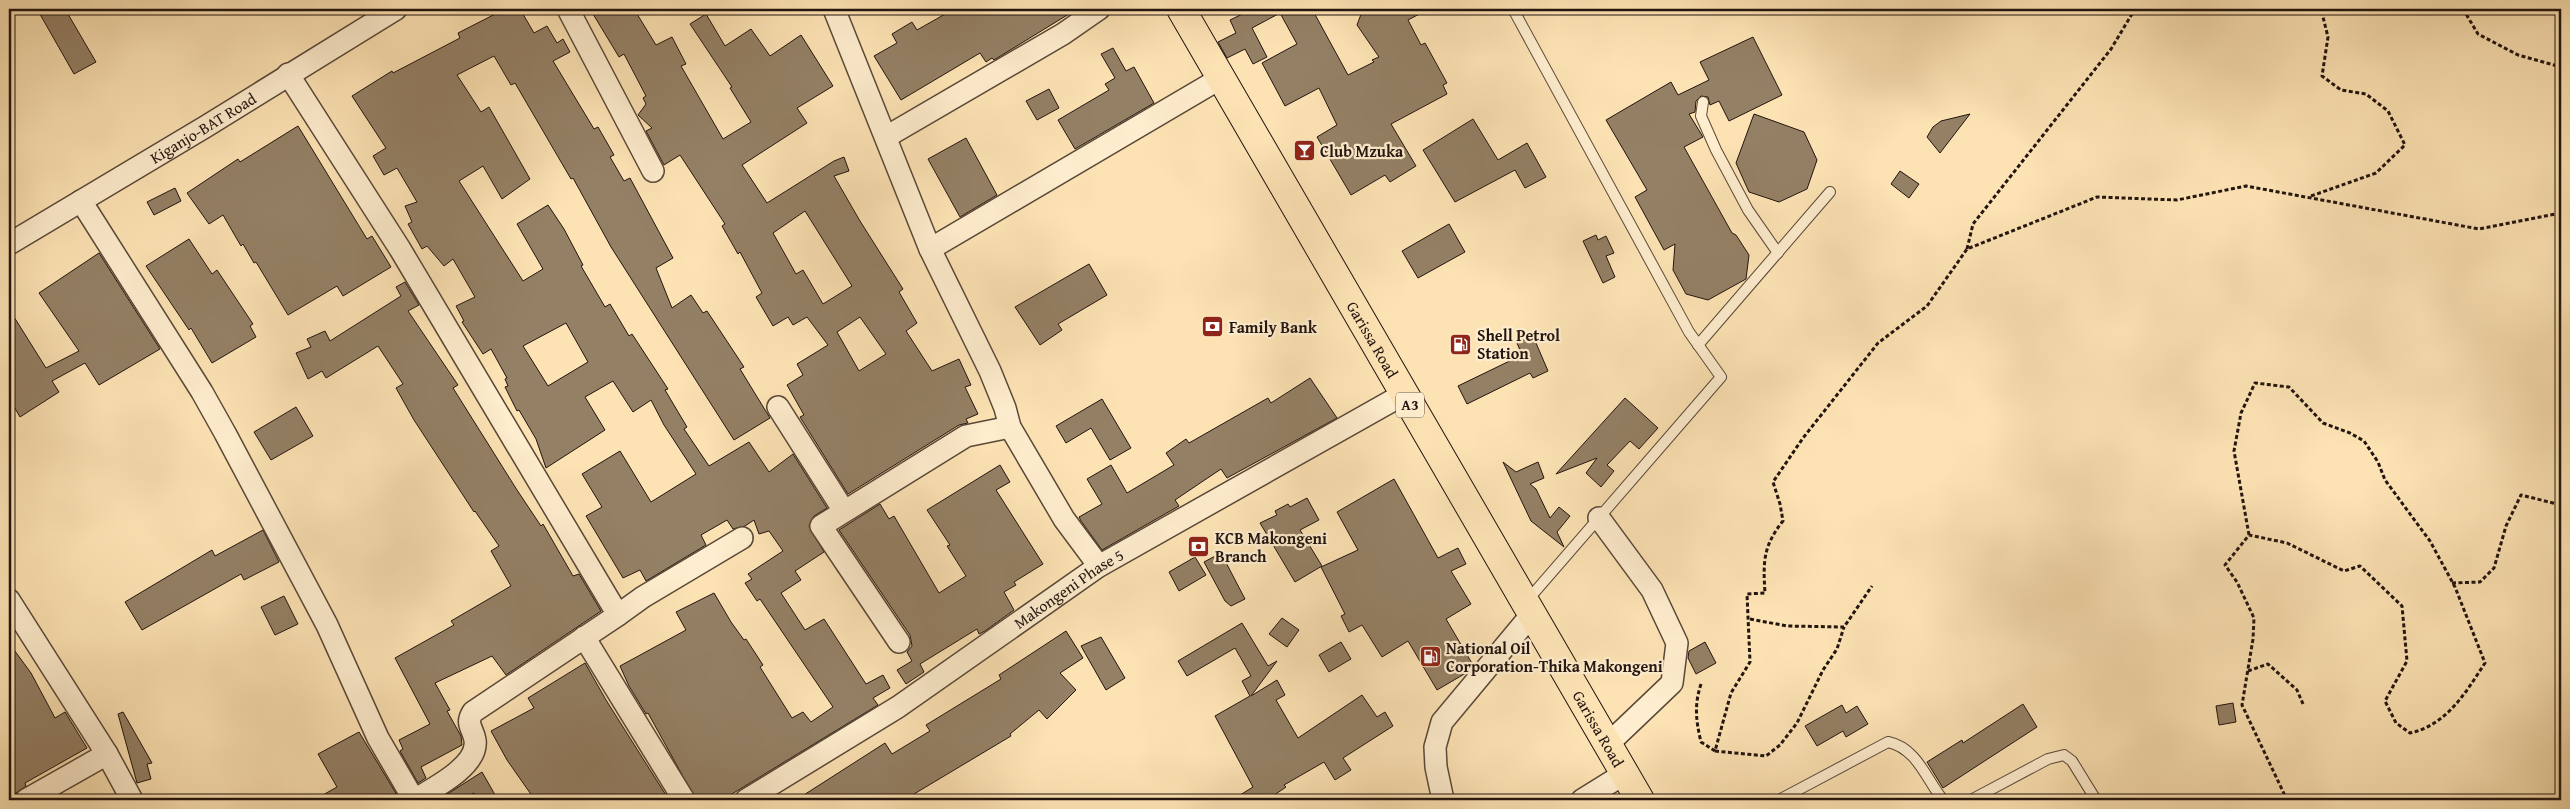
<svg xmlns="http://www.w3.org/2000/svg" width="2570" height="809" viewBox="0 0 2570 809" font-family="'Gentium Book Plus',serif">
<rect width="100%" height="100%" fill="#fde3b4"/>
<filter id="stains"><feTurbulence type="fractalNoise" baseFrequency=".004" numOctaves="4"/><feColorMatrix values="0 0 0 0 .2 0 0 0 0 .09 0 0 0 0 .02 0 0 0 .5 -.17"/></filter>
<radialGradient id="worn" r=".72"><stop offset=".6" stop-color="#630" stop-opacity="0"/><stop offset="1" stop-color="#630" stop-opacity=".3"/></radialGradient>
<g fill="#948065" stroke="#22140f" fill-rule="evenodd">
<polygon points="37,9 65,9 96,62 74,74"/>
<path d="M 505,9 L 520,9 L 534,33 L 547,26 L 557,43 L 563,39 L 570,52 L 553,61 L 594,129 L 598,127 L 614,155 L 610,157 L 624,181 L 630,178 L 673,258 L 656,268 L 672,308 L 691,295 L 703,313 L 707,311 L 744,367 L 740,369 L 770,418 L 734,440 L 611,247 L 573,178 L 571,179 L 515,83 L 511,85 L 494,56 L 457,75 L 481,112 L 489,107 L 530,179 L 502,199 L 483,166 L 459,181 L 523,281 L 543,269 L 517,224 L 548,205 L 564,229 L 583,265 L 581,266 L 605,307 L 610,304 L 629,336 L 632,334 L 668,389 L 665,390 L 687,427 L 684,429 L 709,466 L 749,442 L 769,472 L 793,454 L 827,508 L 814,516 L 809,526 L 824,552 L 795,571 L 801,580 L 781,593 L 805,630 L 824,619 L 866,684 L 883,675 L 890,688 L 873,698 L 878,705 L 722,800 L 696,800 L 648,713 L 646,714 L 629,686 L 620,666 L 686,630 L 676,612 L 714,593 L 731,622 L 744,640 L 746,639 L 763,665 L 760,667 L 792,718 L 803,712 L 811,722 L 833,707 L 760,599 L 757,601 L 745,583 L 752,579 L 748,574 L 783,551 L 769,531 L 759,534 L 754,520 L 745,526 L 733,529 L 727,520 L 701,535 L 706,545 L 646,581 L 640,570 L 623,578 L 586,516 L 602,507 L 582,474 L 620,451 L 651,502 L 696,474 L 664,425 L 651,400 L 633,412 L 613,381 L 585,397 L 605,430 L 546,468 L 536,439 L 519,410 L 517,411 L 505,387 L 508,386 L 505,379 L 507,378 L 491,349 L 483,354 L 462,322 L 464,321 L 456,306 L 475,297 L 453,259 L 444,266 L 427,246 L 422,249 L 408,224 L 412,222 L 405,206 L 417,202 L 397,168 L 384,175 L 373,156 L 386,148 L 352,96 L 392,71 L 393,73 L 460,38 L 458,33 ZM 566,323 L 588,362 L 548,386 L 523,346 Z"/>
<path d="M 590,9 L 634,9 L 656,45 L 672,37 L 686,64 L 681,66 L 723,139 L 751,122 L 730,88 L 732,87 L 690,24 L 706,14 L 725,46 L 751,29 L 770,56 L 801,35 L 833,86 L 797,108 L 807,123 L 742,165 L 767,203 L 834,161 L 844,157 L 849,171 L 834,176 L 860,221 L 903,289 L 899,292 L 917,323 L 906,331 L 932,371 L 959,359 L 971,385 L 965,387 L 978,414 L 966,419 L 968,423 L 959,425 L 848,494 L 800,417 L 804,415 L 787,385 L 803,375 L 797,364 L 828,345 L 807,317 L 793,325 L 788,317 L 773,326 L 756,297 L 762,293 L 740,252 L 738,254 L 722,226 L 725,224 L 680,155 L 664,165 L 646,131 L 652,128 L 638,115 L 646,104 L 643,98 L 646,96 L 624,54 L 619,57 ZM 805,211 L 852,286 L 823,304 L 803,270 L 796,274 L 773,233 ZM 860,317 L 886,354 L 859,371 L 837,332 Z"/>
<polygon points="954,9 1077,9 994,60 992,58 986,62 980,53 901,100 874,56 897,43 892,34 912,22 917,30"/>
<polygon points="1253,9 1312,9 1348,75 1374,62 1372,60 1379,57 1357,25 1363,9 1429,9 1408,20 1421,45 1425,43 1447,83 1443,85 1447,94 1391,124 1416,166 1390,182 1385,175 1351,195 1317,137 1337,125 1319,88 1285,106 1262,63 1297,44 1280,13 1252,28 1267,57 1253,64 1245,49 1227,58 1218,42 1236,33 1230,20"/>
<polygon points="1753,37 1782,95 1729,121 1719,101 1710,105 1708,97 1701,96 1696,101 1695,112 1689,114 1703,137 1684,147 1732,233 1736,235 1749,255 1746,279 1708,300 1686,294 1673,270 1675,244 1664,250 1635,197 1647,190 1606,120 1671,82 1678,95 1709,80 1700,62"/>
<polygon points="1113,48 1126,71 1134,67 1154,103 1075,149 1058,120 1109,90 1105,84 1115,78 1101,54"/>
<polygon points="1049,89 1059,108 1037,120 1026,101"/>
<polygon points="1754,114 1804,132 1817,160 1807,189 1779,202 1749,192 1736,163"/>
<polygon points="1970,114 1940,153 1927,137 1933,127 1941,121"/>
<polygon points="1473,119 1498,160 1527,143 1546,177 1525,188 1515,170 1455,202 1423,150"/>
<polygon points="298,126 367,239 372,236 391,267 343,296 337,286 288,315 256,262 254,263 243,244 241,246 223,215 209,224 187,193 238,159 240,162"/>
<polygon points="966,138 997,195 960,217 928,159"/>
<polygon points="1900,171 1919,184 1909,198 1891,184"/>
<polygon points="175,188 181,201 154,215 147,202"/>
<polygon points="1449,224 1465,252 1418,278 1402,251"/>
<polygon points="1596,235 1598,240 1606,236 1614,253 1606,256 1615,277 1603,283 1583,241"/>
<polygon points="189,239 212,274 217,270 253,324 250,326 256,337 212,363 191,328 189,330 146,266"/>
<polygon points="99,253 160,349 99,385 85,363 52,381 59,392 20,417 9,398 9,309 46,368 79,351 39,293"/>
<polygon points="1089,264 1107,295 1058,324 1062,330 1040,345 1015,307"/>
<polygon points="405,282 419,305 408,311 458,385 453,388 517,490 541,526 543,524 573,576 579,574 601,611 506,675 492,656 435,683 450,710 447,711 461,736 462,745 421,767 426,778 418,783 400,751 403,749 399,740 430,724 395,658 454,625 451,621 511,586 491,551 499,546 475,511 474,512 414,420 396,388 403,384 378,346 326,378 322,371 308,379 296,353 311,347 307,339 325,331 330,341 401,296 396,287"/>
<polygon points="1533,336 1548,371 1533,378 1530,373 1467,404 1458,386 1522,355 1517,343"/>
<polygon points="1310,378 1337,418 1227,478 1221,469 1175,500 1179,506 1102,550 1081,521 1079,517 1102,504 1087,479 1111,465 1127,493 1174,465 1166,453 1186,439 1189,443 1268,398 1271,403"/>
<polygon points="1625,398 1658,428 1639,449 1630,441 1607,465 1614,471 1601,487 1586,473 1597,458 1556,474"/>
<polygon points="1102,399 1131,448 1110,460 1091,428 1066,443 1056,426"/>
<polygon points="296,407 313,436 271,460 254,432"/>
<polygon points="1503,462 1516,472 1538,462 1544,478 1530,484 1536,489 1550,518 1559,507 1570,516 1557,532 1564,547 1531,521"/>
<polygon points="1000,465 1010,482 996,490 1043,564 1014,582 1016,585 1004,592 1014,610 985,631 979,634 977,629 920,664 924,672 906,684 897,670 912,661 907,652 912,646 910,635 839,530 880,504 889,519 894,516 939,593 966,576 947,546 950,545 927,510"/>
<polygon points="1394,479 1438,558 1458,548 1466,564 1451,571 1471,604 1446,619 1473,665 1466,673 1437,690 1408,641 1382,657 1362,625 1349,632 1341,616 1345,614 1321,567 1358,550 1337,512"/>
<polygon points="1307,498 1319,520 1300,530 1322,566 1295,582 1260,523 1277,515 1275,511 1288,504 1290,507"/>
<polygon points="263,530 279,562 244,580 241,574 142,630 125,602 212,550 215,556"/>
<polygon points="1221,553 1245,599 1231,606 1225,601 1204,562"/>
<polygon points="1195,557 1206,575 1179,591 1169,572"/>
<polygon points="284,596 298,624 275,635 261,607"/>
<polygon points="1282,618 1299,630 1287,647 1269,634"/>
<polygon points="1242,623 1268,666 1277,661 1251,696 1277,680 1285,695 1276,700 1298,738 1362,695 1377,717 1385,712 1393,726 1343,758 1351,770 1335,780 1324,762 1284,785 1286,787 1267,800 1232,800 1253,787 1215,716 1250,696 1242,681 1251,676 1235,648 1187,676 1178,661"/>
<polygon points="1066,631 1083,658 1060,673 1076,690 1047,719 1039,710 1010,734 1011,736 904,800 796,800 885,743 892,754 930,731 926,725 1001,679 999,675"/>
<polygon points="1101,637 1125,678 1106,690 1081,646"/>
<polygon points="1341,642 1351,659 1329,672 1319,655"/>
<polygon points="1705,642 1716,663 1696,674 1688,658 1689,651"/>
<polygon points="9,643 31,673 55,718 65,712 87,748 25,783 26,786 16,793 12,800 9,800"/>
<polygon points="585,663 606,700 669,800 535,800 507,760 491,731 534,708 528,698"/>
<polygon points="2233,703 2236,722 2219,725 2216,706"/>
<polygon points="2023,704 2037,727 1943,788 1927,762 1962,740 1963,743"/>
<polygon points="1842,705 1846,713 1857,706 1868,724 1846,737 1843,731 1817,746 1805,726"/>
<polygon points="123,712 152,763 147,764 151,779 137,783 118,714"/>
<polygon points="359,732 400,800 314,800 337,787 318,754"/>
<polygon points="482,772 498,800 478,800 474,793 460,800 438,800"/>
</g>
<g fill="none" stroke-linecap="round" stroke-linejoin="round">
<defs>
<g id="service">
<polyline points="1513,9 1689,332 1721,377 1526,602"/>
<polyline points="1703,102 1701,116 1716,150 1748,210 1778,253"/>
<polyline points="1698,345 1830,192"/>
<path d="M 1779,800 L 1888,742 C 1917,748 1926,779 1943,800"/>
<polyline points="1971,800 2048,759 2064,755 2072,761 2096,800"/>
</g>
<g id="minor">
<polyline points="568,9 653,171"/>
<polyline points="834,9 930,249 990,371 1005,408 1010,427 1064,519 1099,566"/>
<path d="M 288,74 L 400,249 L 618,615 L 473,712 C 465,724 473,728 475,740 C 479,766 432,789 414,800"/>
<polyline points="886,137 1063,34 1099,9"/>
<polyline points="81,201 202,392 225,433 327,625 378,738 414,800"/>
<path id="s1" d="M 9,244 L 205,127 L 396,9"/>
<polyline points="930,249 1221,78"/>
<polyline points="778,407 844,511"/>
<polyline points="1599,518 1652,590 1677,643 1672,683 1607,745"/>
<polyline points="9,600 107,754 132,800"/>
<polyline points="618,615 643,597 742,538"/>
<polyline points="584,637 684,800"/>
<polyline points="899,642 821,526 966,436 1010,427"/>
<polyline points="26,800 107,754"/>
<path id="s2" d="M 746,800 L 898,707 L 1099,566 L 1404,394"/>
<polyline points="1443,800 1436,767 1435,747 1442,722 1532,614"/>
<polyline points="1582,800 1624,774"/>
</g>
<g id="trunk">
<path id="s3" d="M 1181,9 L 1640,800"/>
</g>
</defs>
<use href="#service" stroke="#594838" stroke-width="12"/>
<use href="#minor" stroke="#594838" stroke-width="24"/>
<use href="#trunk" stroke="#22140f" stroke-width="30"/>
<g stroke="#22140f" stroke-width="3" stroke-dasharray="4 2.5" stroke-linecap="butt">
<polyline points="2463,9 2478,34 2518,55 2561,67"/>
<polyline points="2311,196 2376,173 2405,145 2388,111 2366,94 2341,90 2322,76 2328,37 2321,9"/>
<polyline points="1967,249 1973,224 2111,49 2135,9"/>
<path d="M 2249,535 L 2234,451 L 2241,413 L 2255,383 L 2289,387 L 2323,423 L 2350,433 L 2364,441 L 2378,462 L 2385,480 L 2430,541 L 2455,587 L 2485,663 C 2466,692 2447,725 2410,733 L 2396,723 L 2385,701 L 2407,661 L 2402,606 L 2360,566 L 2344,571 L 2287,543 L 2249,535 L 2225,565 L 2237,582 L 2254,618 L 2253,639 L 2242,705 L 2287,800"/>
<polyline points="2452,583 2480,582 2494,568 2506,526 2521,495 2561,505"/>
<polyline points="1750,619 1787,626 1844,627 1872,586"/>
<polyline points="2248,671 2268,664 2297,690 2303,704"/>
<path d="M 1701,684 C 1694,705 1696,721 1701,742 L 1715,751 L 1731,693 L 1750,662 L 1747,594 L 1765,593 C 1763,562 1763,546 1783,521 L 1780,504 L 1773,482 L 1803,438 L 1878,343 L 1927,306 L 1967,249 L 2097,197 L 2177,200 L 2246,186 L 2479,229 L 2561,213"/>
<polyline points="1715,751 1766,756 1780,745 1797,723 1823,670 1837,649 1844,627"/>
</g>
<use href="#service" stroke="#feedce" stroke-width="10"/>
<use href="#minor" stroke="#feedce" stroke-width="21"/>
<use href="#trunk" stroke="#fde3b4" stroke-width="28"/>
</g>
<defs>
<symbol id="bar-square" viewBox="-11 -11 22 22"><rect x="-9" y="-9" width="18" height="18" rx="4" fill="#8f2418" stroke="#feedce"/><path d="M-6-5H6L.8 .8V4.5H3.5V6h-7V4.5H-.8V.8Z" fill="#fff"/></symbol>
<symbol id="bank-square" viewBox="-11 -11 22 22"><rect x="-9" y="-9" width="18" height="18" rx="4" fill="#8f2418" stroke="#feedce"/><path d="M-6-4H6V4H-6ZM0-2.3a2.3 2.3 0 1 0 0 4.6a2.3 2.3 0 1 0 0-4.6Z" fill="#fff"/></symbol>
<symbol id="fuel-square" viewBox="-11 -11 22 22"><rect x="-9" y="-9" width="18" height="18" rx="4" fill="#8f2418" stroke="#feedce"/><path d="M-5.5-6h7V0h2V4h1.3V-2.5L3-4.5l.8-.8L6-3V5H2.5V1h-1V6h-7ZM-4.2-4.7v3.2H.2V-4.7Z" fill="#fff"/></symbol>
</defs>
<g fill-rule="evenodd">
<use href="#bar-square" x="1292" y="138" width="25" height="25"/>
<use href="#bank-square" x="1200" y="314" width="25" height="25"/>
<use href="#fuel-square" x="1448" y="332" width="25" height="25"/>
<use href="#bank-square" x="1186" y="534" width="25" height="25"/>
<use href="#fuel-square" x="1418" y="644" width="25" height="25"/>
</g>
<g text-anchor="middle" stroke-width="4.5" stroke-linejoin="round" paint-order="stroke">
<rect fill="#feedce" stroke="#645548" stroke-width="1" x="1396" y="392.5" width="28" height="25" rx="4"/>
<g font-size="15" font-weight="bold" fill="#22140f">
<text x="1410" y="410">A3</text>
</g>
<g font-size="16" fill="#22140f" stroke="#feedce">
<text dy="6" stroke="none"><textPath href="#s1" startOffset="226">Kiganjo-BAT Road</textPath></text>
<text dy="6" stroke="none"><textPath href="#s3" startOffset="382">Garissa Road</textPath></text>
<text dy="6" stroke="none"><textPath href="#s2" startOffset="386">Makongeni Phase 5</textPath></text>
<text dy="6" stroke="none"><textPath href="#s3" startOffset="832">Garissa Road</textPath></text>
</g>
<g font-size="16" font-weight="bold" fill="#22140f" stroke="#feedce" text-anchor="start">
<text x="1320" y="157">Club Mzuka</text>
<text x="1229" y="333">Family Bank</text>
<text x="1477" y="341">Shell Petrol<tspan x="1477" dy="18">Station</tspan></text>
<text x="1215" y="544">KCB Makongeni<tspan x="1215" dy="18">Branch</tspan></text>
<text x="1446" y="654">National Oil<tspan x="1446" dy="18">Corporation-Thika Makongeni</tspan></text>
</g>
</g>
<rect width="2570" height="809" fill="none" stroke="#fde3b4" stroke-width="30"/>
<rect x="10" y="10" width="2550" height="789" fill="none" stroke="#22140f" stroke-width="2.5"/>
<rect x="15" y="15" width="2540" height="779" fill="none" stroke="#22140f"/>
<rect width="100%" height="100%" filter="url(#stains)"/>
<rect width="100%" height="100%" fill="url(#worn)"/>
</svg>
